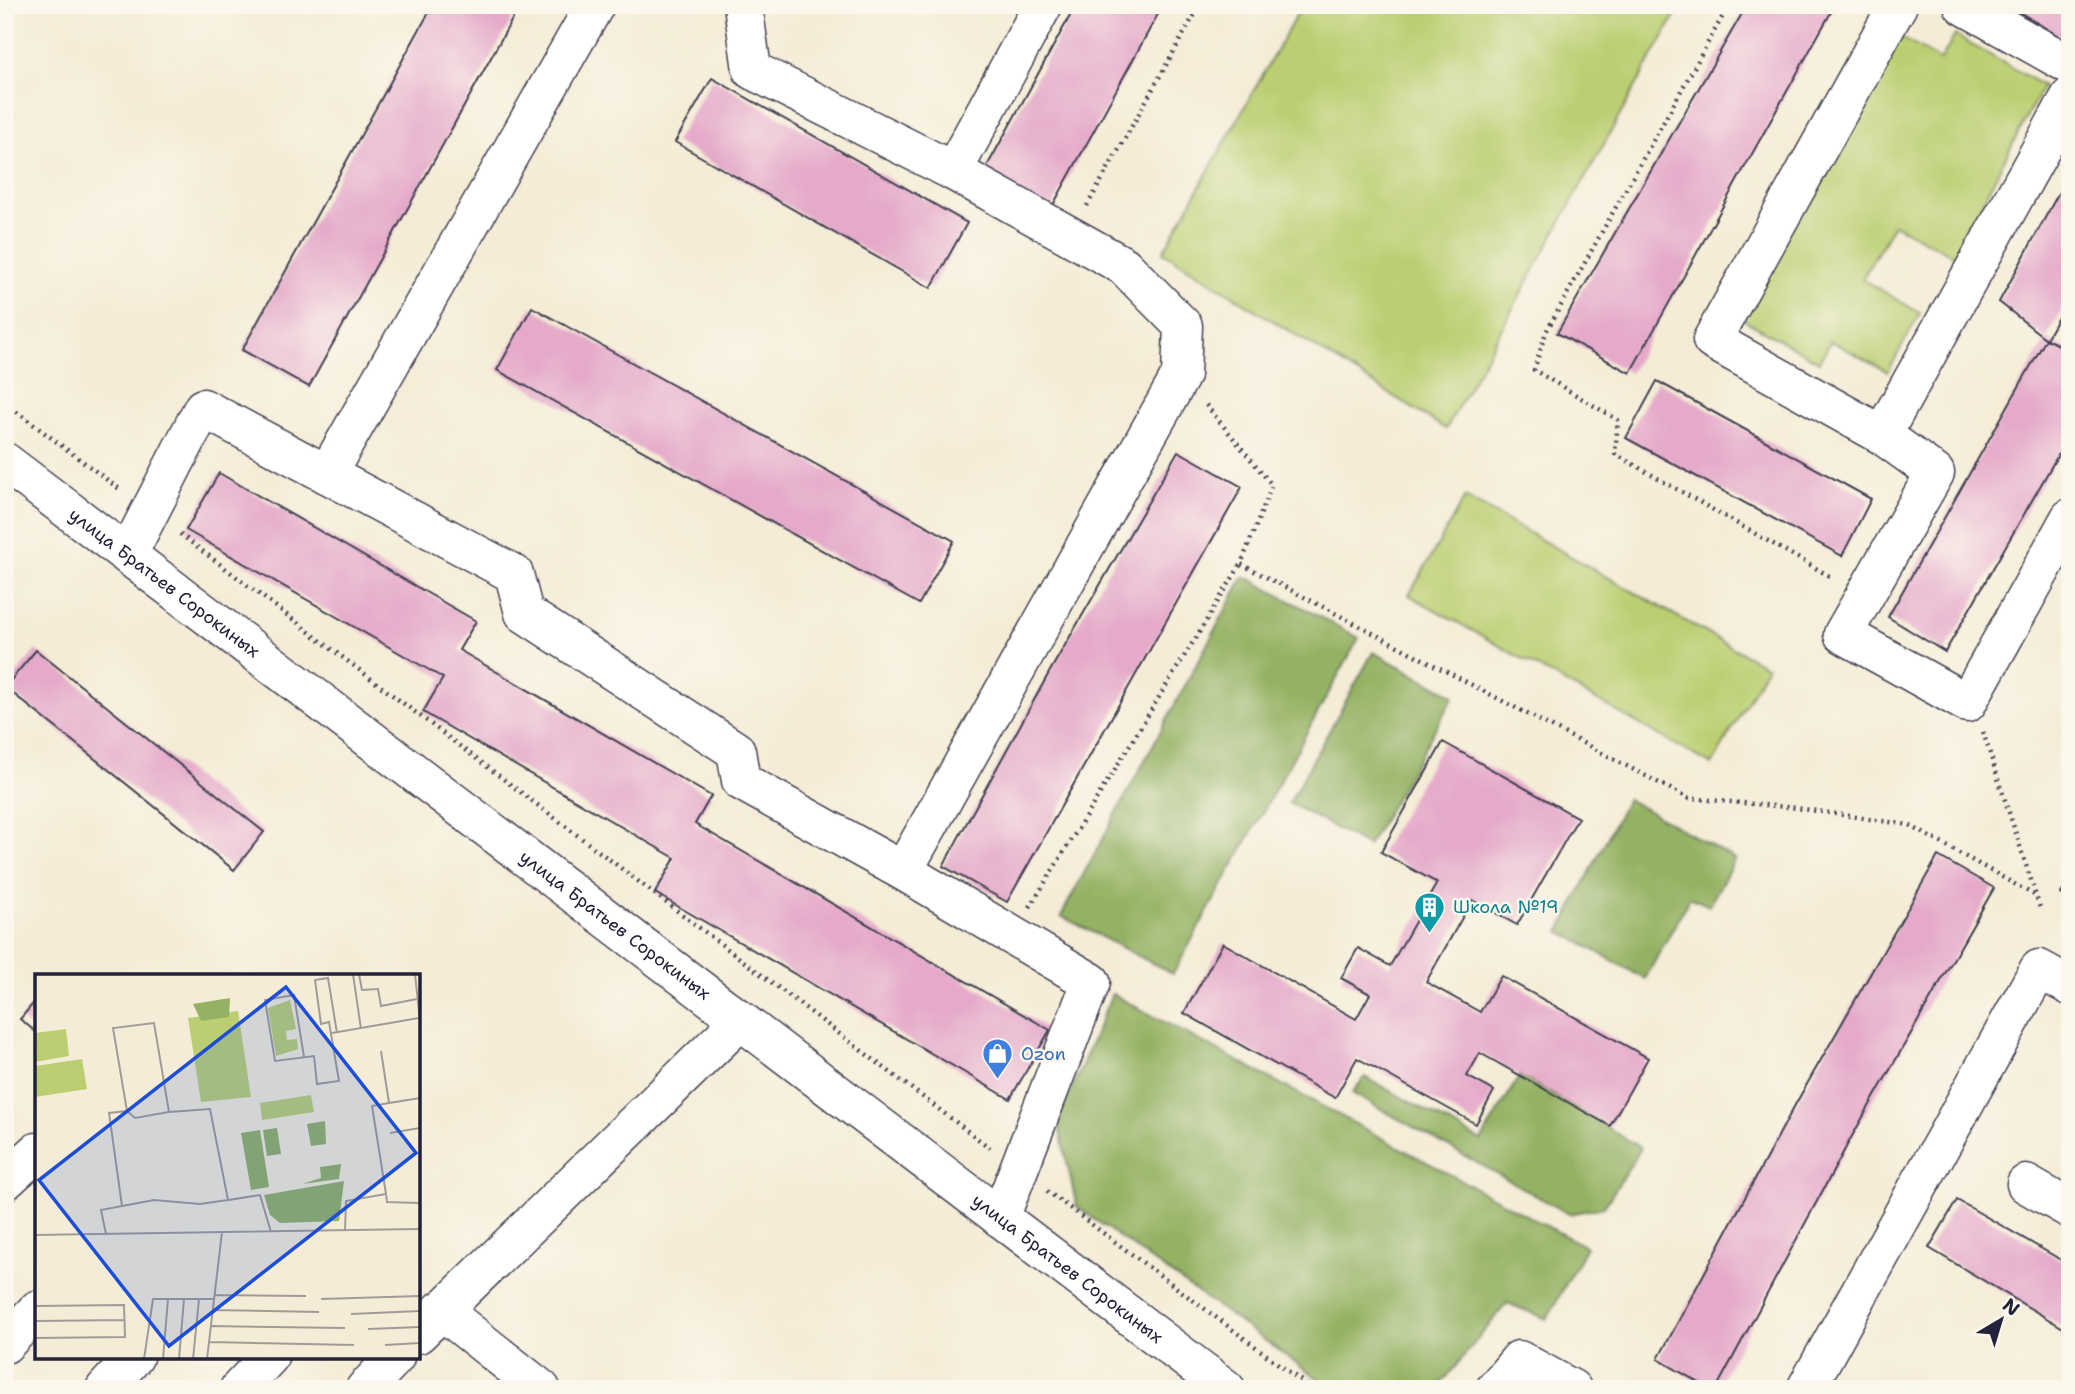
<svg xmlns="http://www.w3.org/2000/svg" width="2075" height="1394" viewBox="0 0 2075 1394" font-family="'Shantell Sans',sans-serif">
<rect width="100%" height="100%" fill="#fbf7ec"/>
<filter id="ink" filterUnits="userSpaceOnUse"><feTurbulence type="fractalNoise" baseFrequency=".0143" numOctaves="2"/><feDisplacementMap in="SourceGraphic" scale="14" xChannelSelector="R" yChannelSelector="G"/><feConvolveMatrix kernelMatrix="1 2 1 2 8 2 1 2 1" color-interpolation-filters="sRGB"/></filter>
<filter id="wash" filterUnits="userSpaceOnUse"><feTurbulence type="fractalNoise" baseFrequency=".00686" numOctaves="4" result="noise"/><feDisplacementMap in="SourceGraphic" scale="28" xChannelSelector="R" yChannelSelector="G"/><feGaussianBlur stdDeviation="1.57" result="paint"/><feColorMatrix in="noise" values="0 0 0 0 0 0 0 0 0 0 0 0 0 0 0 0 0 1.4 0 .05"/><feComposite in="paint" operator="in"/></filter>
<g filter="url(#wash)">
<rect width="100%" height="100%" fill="#f4ecd6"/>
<g fill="#bbcf72" stroke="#6e7856" stroke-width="2">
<polygon points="1302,5 1681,5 1446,429 1163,252"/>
<polygon points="1896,35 1941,60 1955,35 2043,86 1954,256 1894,224 1862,279 1920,313 1888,372 1831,341 1819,362 1739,317"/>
<polygon points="1465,497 1767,667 1712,765 1409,595"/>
</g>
<g fill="#94b264" stroke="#5b6a50" stroke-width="2">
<polygon points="1244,576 1359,638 1173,974 1061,916"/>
<polygon points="1373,652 1454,696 1368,846 1289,803"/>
<polygon points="1627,799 1735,859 1709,906 1690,897 1645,979 1560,931"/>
<polygon points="1112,994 1586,1247 1547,1319 1507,1303 1437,1389 1333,1389 1077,1207 1058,1122"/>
<polygon points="1520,1075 1641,1148 1604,1207 1569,1214 1352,1093 1365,1077 1481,1141"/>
</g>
<g id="blocks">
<g fill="#e5aaca">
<polygon points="433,5 520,5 309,387 242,350"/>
<polygon points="1076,5 1163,5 1041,227 974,190"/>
<polygon points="1747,5 1835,5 1630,373 1557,333"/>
<polygon points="2008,5 2070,5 2070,43"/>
<polygon points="712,78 967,223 931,288 675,142"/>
<polygon points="2070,172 2070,296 2046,339 1999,302"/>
<polygon points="532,307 954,541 919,604 497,370"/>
<polygon points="2046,339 2070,350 2070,434 1945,652 1888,617"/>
<polygon points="1657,381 1871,499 1842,556 1626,438"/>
<polygon points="1178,451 1242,487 1007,902 943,866 1050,671"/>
<polygon points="219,473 476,621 459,650 711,796 695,824 1050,1030 1010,1099 655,893 675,858 423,712 443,678 186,530"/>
<polygon points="36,650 264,832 234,870 5,687"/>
<polygon points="1443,742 1578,818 1517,925 1472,900 1426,982 1480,1012 1501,976 1648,1058 1610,1126 1480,1053 1467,1076 1494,1091 1476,1124 1357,1058 1335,1098 1184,1013 1223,943 1356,1019 1370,994 1341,978 1358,948 1390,966 1437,883 1381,852"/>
<polygon points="1938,856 1994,888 1851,1138 1716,1389 1710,1389 1658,1359 1795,1105"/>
<polygon points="2070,879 2070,900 2061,894"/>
<polygon points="37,999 37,1033 20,1019"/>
<polygon points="1957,1200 2070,1265 2070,1332 1929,1248"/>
</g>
</g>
</g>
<g filter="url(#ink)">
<use href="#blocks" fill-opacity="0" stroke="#424052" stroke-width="2"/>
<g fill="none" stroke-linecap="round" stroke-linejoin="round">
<defs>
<g id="minor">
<polyline points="743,5 752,70 953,171 1043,5"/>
<polyline points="1898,5 1712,340 1882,435 1935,473 1843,634 1967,703 2070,518"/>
<polyline points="1963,5 2070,65"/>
<polyline points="953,171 1124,266 1183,326 1181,375 903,871 1091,982 1000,1218"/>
<polyline points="1882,435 2070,97"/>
<path id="s1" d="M 5,462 L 1226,1389"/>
<polyline points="327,474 595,5"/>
<polyline points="128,554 203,408 514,574 524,613 736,751 741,781 903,871"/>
<polyline points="5,1181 37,1152"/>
<polyline points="2026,1184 2070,1209"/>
<polyline points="441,1310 541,1389"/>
<polyline points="418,1334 741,1020"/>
<polyline points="5,1344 37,1310"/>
<polyline points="105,1389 134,1357"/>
<polyline points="239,1389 269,1357"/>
<polyline points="365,1389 395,1357"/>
<polyline points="1495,1389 1519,1360 1572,1389"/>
<polyline points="1806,1389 2039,969 2070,986"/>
</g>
</defs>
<use href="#minor" stroke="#424052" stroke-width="41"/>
<g stroke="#424052" stroke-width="4.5" stroke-dasharray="2 5" stroke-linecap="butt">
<polyline points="1729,5 1546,332 1534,370 1618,420 1615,454 1833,578"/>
<polyline points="1087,206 1200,5"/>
<polyline points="5,403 122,491"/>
<polyline points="1206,405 1272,485 1241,564 1688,798 1797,808 1909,825 2036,896"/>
<polyline points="180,534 990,1148"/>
<polyline points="1983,732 2040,908"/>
<polyline points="1030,907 1241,564"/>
<polyline points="1047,1191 1312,1389"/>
</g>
<use href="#minor" stroke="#fff" stroke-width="38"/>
</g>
</g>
<defs>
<symbol id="building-pin" viewBox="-11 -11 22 30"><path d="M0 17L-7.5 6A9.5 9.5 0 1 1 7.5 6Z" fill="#0f9aa8" stroke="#fbf7ec"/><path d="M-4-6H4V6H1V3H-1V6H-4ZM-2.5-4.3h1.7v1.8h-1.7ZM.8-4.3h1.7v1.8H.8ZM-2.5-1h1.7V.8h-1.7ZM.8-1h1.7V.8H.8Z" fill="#fff"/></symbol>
<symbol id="shop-pin" viewBox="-11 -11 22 30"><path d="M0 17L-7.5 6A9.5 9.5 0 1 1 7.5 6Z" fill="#3f7fe0" stroke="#fbf7ec"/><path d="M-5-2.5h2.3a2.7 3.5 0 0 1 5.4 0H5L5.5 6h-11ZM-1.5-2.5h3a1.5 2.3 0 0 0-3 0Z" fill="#fff"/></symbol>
</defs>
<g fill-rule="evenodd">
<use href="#building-pin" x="1412" y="890" width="35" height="47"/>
<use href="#shop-pin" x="980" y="1036" width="35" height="47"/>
</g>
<g text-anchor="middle" stroke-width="5" stroke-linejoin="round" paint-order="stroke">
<g font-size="18" fill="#22223b" stroke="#fbf7ec">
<text dy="6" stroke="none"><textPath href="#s1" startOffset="200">улица Братьев Сорокиных</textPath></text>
<text dy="6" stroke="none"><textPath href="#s1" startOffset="766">улица Братьев Сорокиных</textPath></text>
<text dy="6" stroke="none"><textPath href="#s1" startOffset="1334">улица Братьев Сорокиных</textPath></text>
</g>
<g font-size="18" fill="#0d838f" stroke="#fbf7ec" text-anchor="start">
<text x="1453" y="913">Школа №19</text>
</g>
<g font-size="18" fill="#366cbe" stroke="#fbf7ec" text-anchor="start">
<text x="1021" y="1060">Ozon</text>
</g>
</g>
<g transform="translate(35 974)">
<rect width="385" height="385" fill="#f4ecd6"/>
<path d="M 255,26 L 261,55 L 251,57 L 252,66 L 262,65 L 263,75 L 241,82 L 233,34 ZM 203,37 L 216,123 L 166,128 L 153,44 ZM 31,55 L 34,82 L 0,88 L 0,59 ZM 47,85 L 52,115 L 0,123 L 0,92 ZM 276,121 L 279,138 L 227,146 L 225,129 Z" fill="#bbcf72"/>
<path d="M 195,24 L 194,43 L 166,47 L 158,30 ZM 290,147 L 291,170 L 276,172 L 272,150 ZM 242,154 L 246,180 L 232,182 L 228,156 ZM 225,156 L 234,213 L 216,216 L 206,159 ZM 306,190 L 304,205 L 267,210 L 286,204 L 285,193 ZM 309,207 L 304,247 L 245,249 L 235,241 L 229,221 Z" fill="#94b264"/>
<path fill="none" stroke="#a09b98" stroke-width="2" d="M 318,0 L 326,55M 324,0 L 327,16 L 343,15 L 346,32 L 382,25M 380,0 L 385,47M 297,59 L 384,44M 346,77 L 354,129 L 385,124M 269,83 L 259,21 L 230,26 L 240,87 L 279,82 L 282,110 L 304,107 L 294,48 L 286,50 L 280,6 L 293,4 L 302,59M 134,138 L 175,135 L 193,226 L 225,221 L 236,258M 355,159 L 385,154M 351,220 L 352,228 L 385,229M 87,232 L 74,139 L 92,137 L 78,54 L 119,49 L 134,138 L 100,144 L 92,137M 310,257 L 311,227 L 351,220 L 337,132 L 354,129M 71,260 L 66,236 L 119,226 L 165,230 L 193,226M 0,261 L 385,255M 179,321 L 271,322M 286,325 L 385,322M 0,332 L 89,331 L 90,363 L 0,364M 177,336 L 284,338M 316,340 L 385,337M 0,347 L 90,346M 175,352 L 310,354M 333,355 L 385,353M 174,368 L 319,371M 350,371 L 385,369M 172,384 L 212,385M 109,385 L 118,325 L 178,325M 128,385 L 133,325M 144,385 L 149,325M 158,385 L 164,325M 172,385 L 187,258"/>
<path fill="#1d4ed8" fill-opacity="0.15" stroke="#1d4ed8" stroke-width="3.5" d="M 251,13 L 381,179 L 134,372 L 4,206 Z"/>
<rect width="385" height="385" fill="none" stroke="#22223b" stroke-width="3.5"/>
</g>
<rect width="2075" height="1394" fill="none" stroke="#fbf7ec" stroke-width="28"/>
<g transform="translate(2001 1320) rotate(38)" stroke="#fbf7ec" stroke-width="5" paint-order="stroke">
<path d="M0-5L12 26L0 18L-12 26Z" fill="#22223b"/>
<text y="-10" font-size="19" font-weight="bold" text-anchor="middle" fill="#22223b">N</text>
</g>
</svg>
